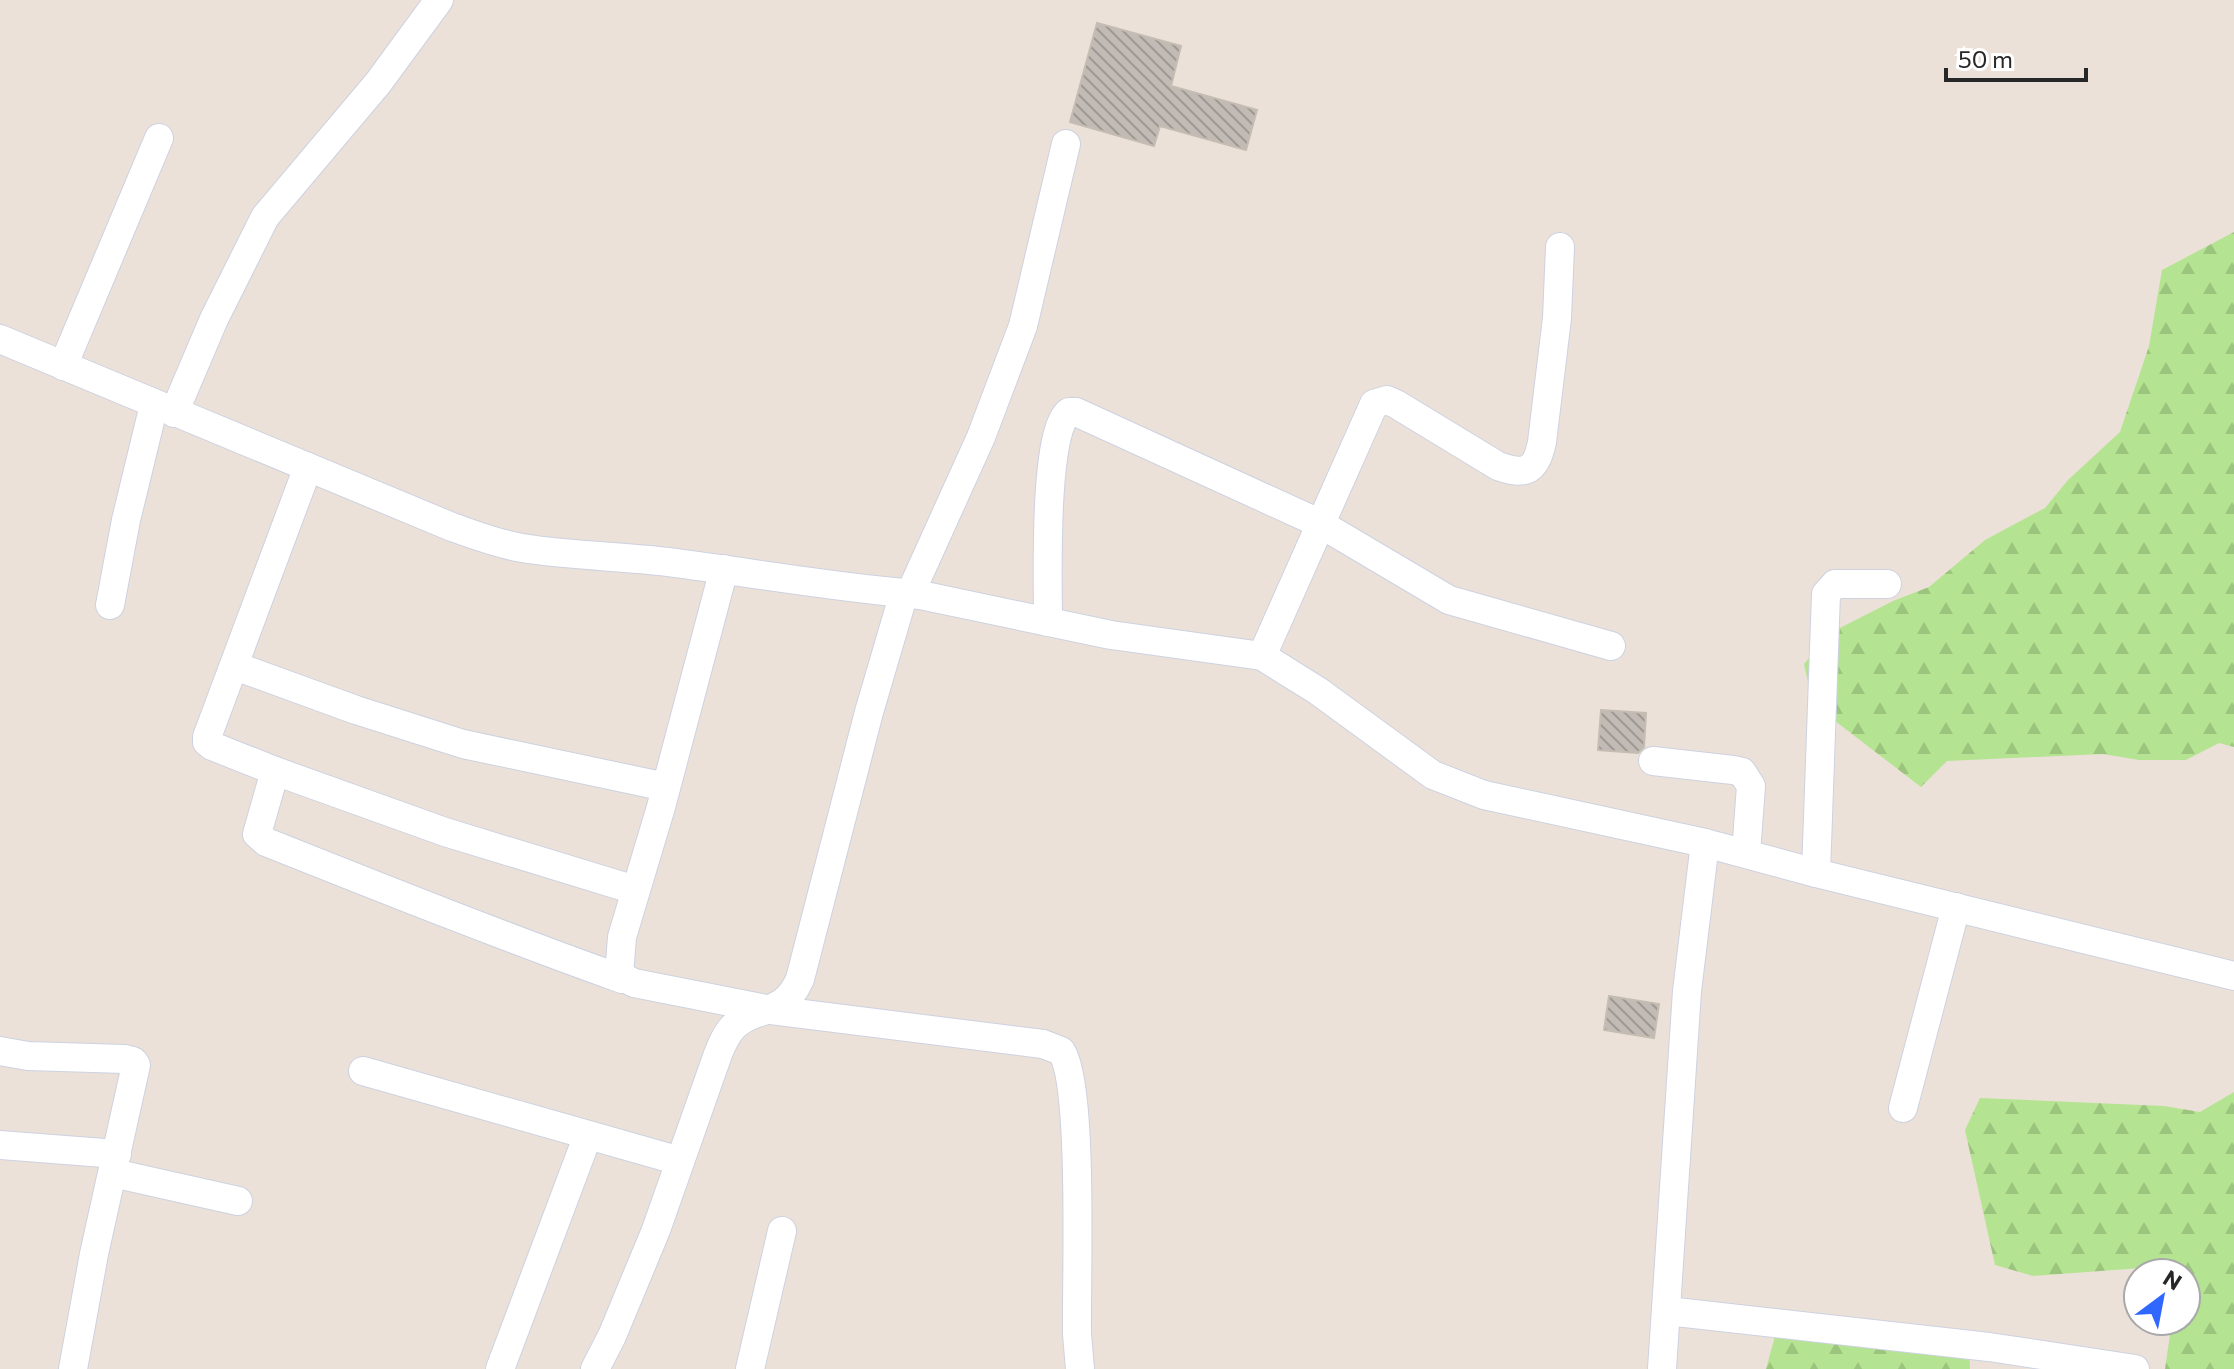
<svg xmlns="http://www.w3.org/2000/svg" width="2234" height="1369" viewBox="0 0 2234 1369" font-family="Commissioner,sans-serif">
<defs>
<pattern id="forest-firs" width="22" height="20" patternUnits="userSpaceOnUse" patternTransform="scale(2)"><rect width="22" height="20" fill="#b4e491"/><path d="M5 1l3.5 6h-7zM16 11l3.5 6h-7z" fill="#9bc47d"/></pattern>
<pattern id="building-back-hatch" width="6" height="6" patternUnits="userSpaceOnUse" patternTransform="scale(2)"><rect width="6" height="6" fill="#c2bbb5"/><path d="M-1 5l2 2M0 0l6 6M5-1l2 2" fill="none" stroke="#9e9893"/></pattern>
</defs>
<rect width="100%" height="100%" fill="#ebe1d8"/>
<g fill="url(#forest-firs)">
<polygon points="2234,232 2234,747 2219,743 2186,760 2139,760 2103,754 1947,761 1921,787 1813,704 1804,664 1830,633 1893,601 1929,587 1985,540 2045,508 2068,480 2120,432 2149,346 2162,270"/>
<polygon points="2234,1092 2234,1369 2165,1369 2172,1321 2186,1321 2186,1273 2159,1273 2155,1267 2033,1276 1995,1265 1965,1130 1980,1098 2164,1106 2200,1112"/>
<polygon points="1775,1336 1969,1346 1970,1369 1766,1369"/>
</g>
<g fill="url(#building-back-hatch)" stroke="#c5bdb2" stroke-width="2">
<polygon points="1097,23 1181,46 1171,86 1257,110 1246,150 1160,126 1154,146 1070,122"/>
<polygon points="1601,710 1646,713 1644,747 1638,753 1598,750"/>
<polygon points="1609,996 1659,1004 1654,1038 1604,1030"/>
</g>
<g fill="none" stroke-linecap="round" stroke-linejoin="round">
<defs>
<g id="minor">
<path d="M 0,339 L 452,527 C 475,535 498,544 522,548 C 571,556 620,556 668,562 C 747,572 825,586 904,593"/>
<polyline points="63,366 159,138"/>
<polyline points="174,413 214,319 265,217 378,83 439,0"/>
<path d="M 308,467 L 207,737 L 207,742 L 212,746 L 275,771 L 257,834 L 266,842 C 384,889 502,936 622,979"/>
<path d="M 724,569 L 661,807 L 622,937 L 619,975 L 634,983 L 771,1010 L 1043,1044 L 1061,1051 C 1084,1082 1076,1284 1077,1334 L 1080,1369"/>
<polyline points="910,594 981,437 1023,326 1066,144"/>
<polyline points="110,605 126,520 154,405"/>
<path d="M 1048,622 C 1048,586 1043,430 1069,412 L 1076,412 L 1319,523 L 1449,600 L 1611,646"/>
<path d="M 1262,656 L 1374,404 L 1387,400 L 1396,404 L 1498,466 C 1526,476 1536,471 1542,442 L 1557,318 L 1560,247"/>
<polyline points="235,666 356,710 463,744 666,787"/>
<polyline points="1653,761 1733,770 1742,772 1751,786 1746,853"/>
<polyline points="275,771 445,832 635,890"/>
<polyline points="1816,873 1826,594 1835,584 1887,584"/>
<polyline points="0,1051 28,1056 125,1059 133,1061 136,1065 94,1254 73,1369"/>
<polyline points="363,1071 680,1161"/>
<polyline points="1903,1108 1956,907"/>
<polyline points="0,1145 117,1154"/>
<polyline points="113,1173 238,1201"/>
<polyline points="1667,1311 1989,1347 2135,1369"/>
<polyline points="500,1369 588,1135"/>
<path d="M 595,1369 L 612,1336 L 656,1230 L 718,1054 C 722,1044 726,1034 734,1026 C 758,1004 783,1018 800,979 L 869,712 L 904,593 L 925,596 L 1111,635 L 1262,656 L 1318,691 L 1433,775 L 1484,795 L 1705,843 L 1816,873 L 2234,976"/>
<polyline points="750,1369 782,1231"/>
<polyline points="1662,1369 1687,991 1705,843"/>
</g>
</defs>
<use href="#minor" stroke="#cdd2e1" stroke-width="30"/>
<use href="#minor" stroke="#fff" stroke-width="28"/>
</g>
<g transform="translate(2162 1297) rotate(32)"><circle r="38" fill="#ffffff" stroke="#a9a9a9" stroke-width="2"/>
<path d="M0-6L14 30L0 20L-14 30Z" fill="#3067ff"/>
<text y="-12" font-size="22" font-weight="bold" text-anchor="middle" fill="#272727">N</text>
</g>
<path d="M1946 68v12h140v-12" fill="none" stroke="#272727" stroke-width="4"/>
<text x="1958" y="68" font-size="24" fill="#272727" stroke="#ffffff" stroke-width="6" paint-order="stroke">50 m</text>
</svg>
